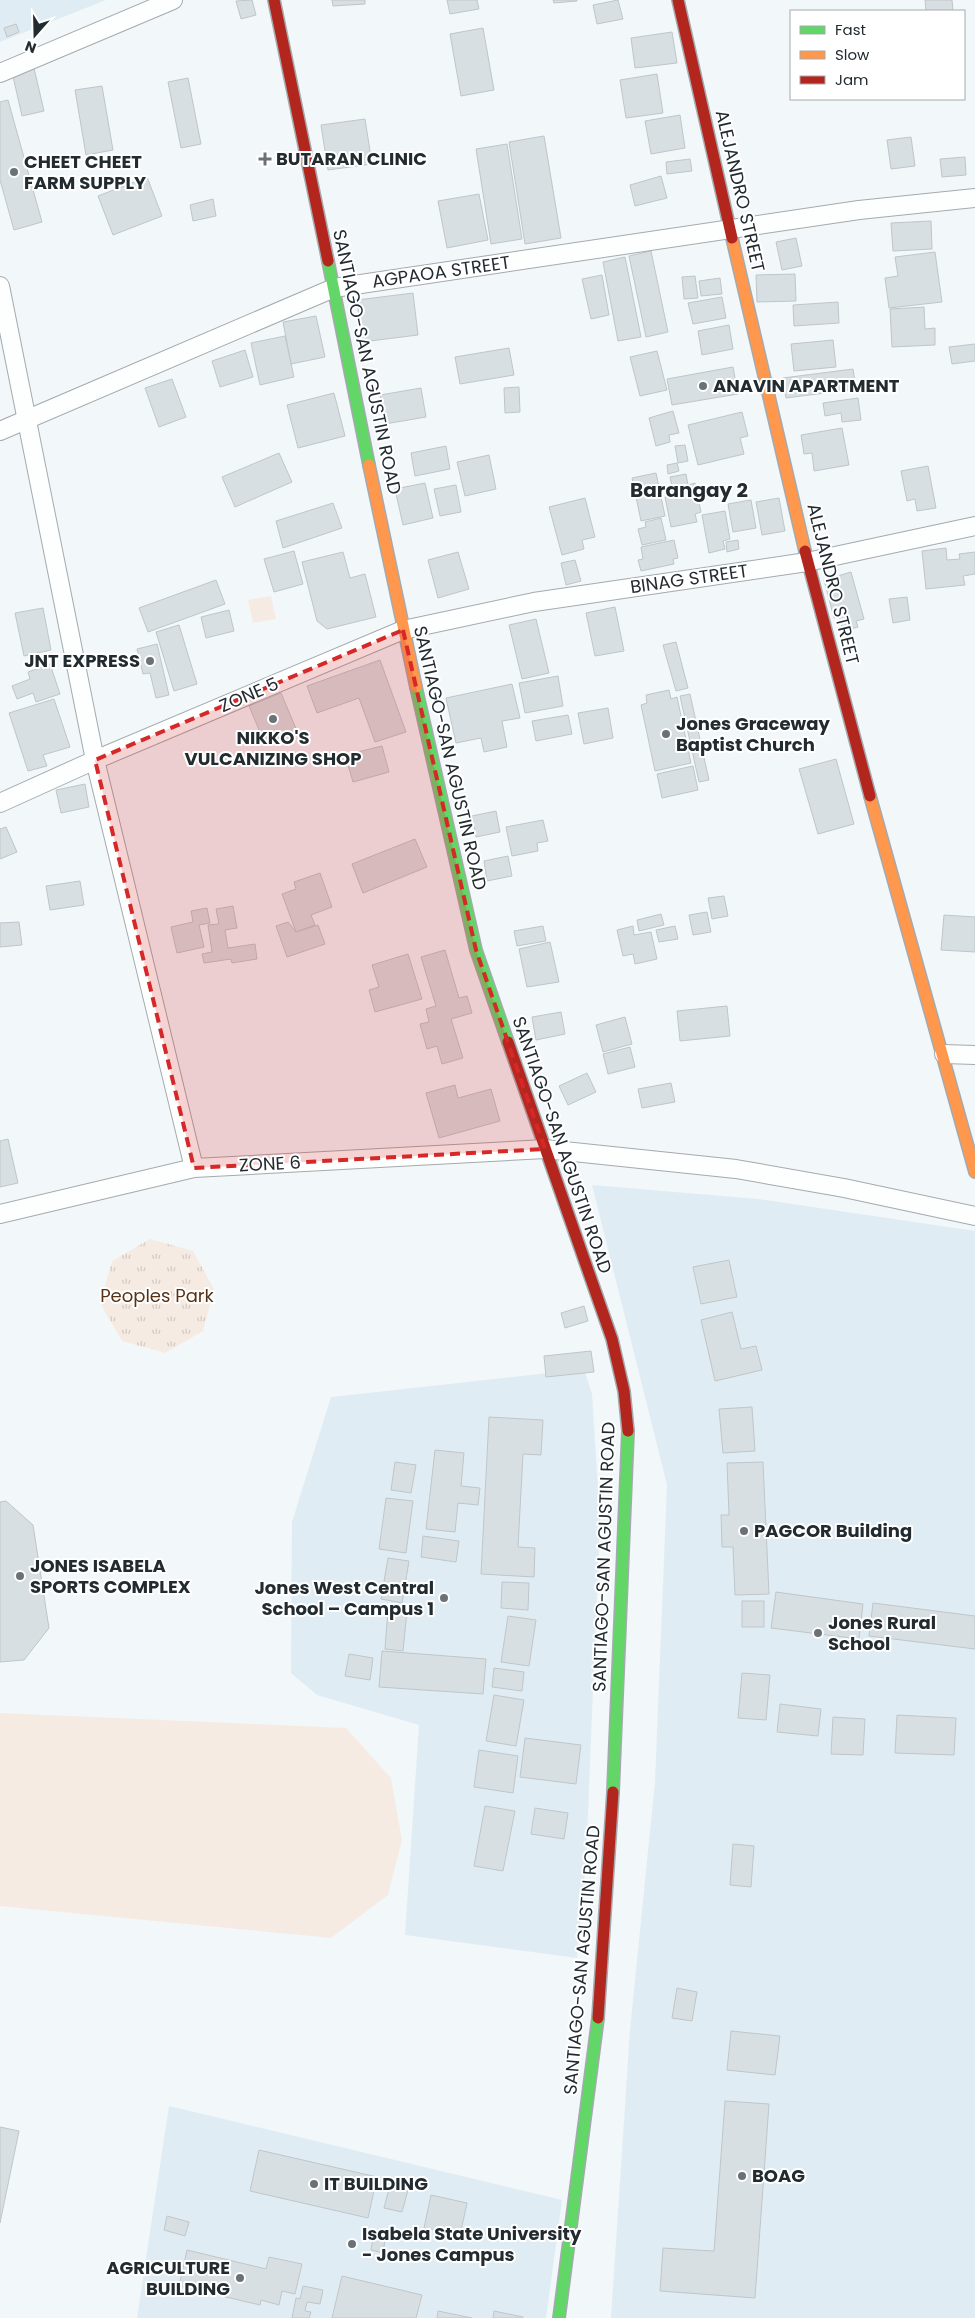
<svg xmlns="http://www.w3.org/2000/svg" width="975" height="2318" viewBox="0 0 975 2318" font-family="Poppins,sans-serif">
<defs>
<pattern id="park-tufts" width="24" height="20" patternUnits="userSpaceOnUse" patternTransform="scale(1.25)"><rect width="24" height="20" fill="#f6ebe3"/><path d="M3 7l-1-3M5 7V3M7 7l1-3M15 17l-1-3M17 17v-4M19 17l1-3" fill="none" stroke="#d3cac3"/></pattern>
</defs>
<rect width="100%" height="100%" fill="#f2f7fa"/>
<g fill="#e0ecf4">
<polygon points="0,0 106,0 0,42"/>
<polygon points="592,1185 758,1199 975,1231 975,2318 611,2318 630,2030 655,1782 667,1485"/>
<polygon points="584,1369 592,1394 600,1520 586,1861 577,1958 405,1935 419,1725 317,1695 291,1673 292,1522 331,1397"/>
<polygon points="169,2106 562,2200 546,2318 137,2318"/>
</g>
<polygon fill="url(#park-tufts)" points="150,1239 193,1251 214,1289 203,1331 165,1353 122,1341 100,1303 112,1261"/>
<g fill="#f6ebe3">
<polygon points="271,596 276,619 253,623 248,600"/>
<polygon points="0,1713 346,1728 391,1778 402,1840 388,1895 331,1938 0,1906"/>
</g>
<g fill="#d8dfe2" stroke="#bfc6ca">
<polygon points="252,0 256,15 241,19 236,1"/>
<polygon points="332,0 365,0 365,4 333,6"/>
<polygon points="447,0 477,0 479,9 450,14"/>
<polygon points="553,0 577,0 577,1 554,3"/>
<polygon points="618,0 623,19 597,24 593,5"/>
<polygon points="925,0 952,0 953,11 926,11"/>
<polygon points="16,24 19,32 7,37 4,28"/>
<polygon points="483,28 494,90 461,96 450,34"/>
<polygon points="672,32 677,63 635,68 631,38"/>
<polygon points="34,68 44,111 22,116 12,72"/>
<polygon points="657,74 663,113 626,118 620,80"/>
<polygon points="188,78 201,144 181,148 168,82"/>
<polygon points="102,86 113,150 86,155 75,90"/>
<polygon points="8,100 42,222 14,230 0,180 0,102"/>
<polygon points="680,115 685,148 651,154 645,121"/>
<polygon points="365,119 372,164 328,170 321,125"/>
<polygon points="544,136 561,238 525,244 509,142"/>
<polygon points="911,137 915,166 891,169 887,140"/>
<polygon points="507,144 522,239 491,244 476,149"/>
<polygon points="965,157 966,175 942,177 940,159"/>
<polygon points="690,159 692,171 667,174 666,162"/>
<polygon points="661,176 667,198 635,206 630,185"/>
<polygon points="147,177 162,216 113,235 98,196"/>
<polygon points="479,194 488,240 447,248 438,201"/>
<polygon points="213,199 216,216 193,221 190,205"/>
<polygon points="931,221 932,249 893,251 891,223"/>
<polygon points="796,238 802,266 782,270 776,242"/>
<polygon points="651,251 668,332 646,337 629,256"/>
<polygon points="935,252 942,302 889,308 885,278 898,276 895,257"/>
<polygon points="625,257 641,337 618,341 603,262"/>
<polygon points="795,274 796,301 757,302 756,275"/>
<polygon points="602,275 609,315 591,319 582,279"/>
<polygon points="695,276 698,298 684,299 682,277"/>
<polygon points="720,278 722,294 701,296 699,281"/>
<polygon points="413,293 418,335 362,342 357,300"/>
<polygon points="722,297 726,318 693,324 688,303"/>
<polygon points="838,302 839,323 794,326 793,305"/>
<polygon points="924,307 925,329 935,328 935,345 892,347 890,309"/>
<polygon points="316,316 325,357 291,364 283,322"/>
<polygon points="729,325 733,349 702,355 698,331"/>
<polygon points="285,336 294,377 260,385 251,343"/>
<polygon points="833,340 836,367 794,371 791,344"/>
<polygon points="975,344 975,361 952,364 949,347"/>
<polygon points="509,348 514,375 460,384 455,357"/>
<polygon points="245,350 253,377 220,387 212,361"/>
<polygon points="657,351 667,390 640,396 630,357"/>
<polygon points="733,367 738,394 672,405 667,379"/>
<polygon points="853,369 856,389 786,398 783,378"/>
<polygon points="172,379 186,417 159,427 145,388"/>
<polygon points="519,387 520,412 505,413 504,388"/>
<polygon points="421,388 426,417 385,424 380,395"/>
<polygon points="334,393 345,436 298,448 287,405"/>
<polygon points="858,398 861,420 842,422 841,413 825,416 823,403"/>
<polygon points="673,411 679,433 669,435 670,442 656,446 649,418"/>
<polygon points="742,412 748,436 740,438 744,454 698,465 688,425"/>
<polygon points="842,428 849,465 814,471 812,453 804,454 801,435"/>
<polygon points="685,445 688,461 678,463 675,446"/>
<polygon points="446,446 450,469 415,476 411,453"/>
<polygon points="279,453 292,482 235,507 222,477"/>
<polygon points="489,455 496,489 465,496 457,462"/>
<polygon points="677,463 679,471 668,474 667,465"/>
<polygon points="928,466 936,508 917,511 915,499 907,501 901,471"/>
<polygon points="656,473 665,516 641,521 632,478"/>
<polygon points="686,474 688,485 695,483 701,512 695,514 697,522 671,527 665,497 674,495 670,477"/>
<polygon points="425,483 433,518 403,525 395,489"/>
<polygon points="456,485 461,512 440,516 434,489"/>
<polygon points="585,498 595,537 582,540 584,549 562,555 549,507"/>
<polygon points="779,498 785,531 762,535 756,502"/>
<polygon points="751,500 756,528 733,532 728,504"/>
<polygon points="333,503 342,528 283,548 276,521"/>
<polygon points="725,511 730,539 723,541 725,549 709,553 702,515"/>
<polygon points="661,518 666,540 642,545 638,529 646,527 645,522"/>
<polygon points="674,540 678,558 673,559 674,564 641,571 638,560 643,559 641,547"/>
<polygon points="738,540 739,549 727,552 726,542"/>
<polygon points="946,548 947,560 960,559 959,554 975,552 975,574 963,576 965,585 926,589 922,551"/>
<polygon points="294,551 303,584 274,592 264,559"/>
<polygon points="343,552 350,578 365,574 376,617 327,629 317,621 302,562"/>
<polygon points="458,552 469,589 438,598 428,560"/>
<polygon points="575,560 581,581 566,585 561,563"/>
<polygon points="851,572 864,619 856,621 858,627 843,631 839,616 834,618 824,580"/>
<polygon points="216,580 225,604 148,632 139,608"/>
<polygon points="907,597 910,620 893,623 889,599"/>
<polygon points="615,607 624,651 595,656 586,613"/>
<polygon points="43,608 51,650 24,656 15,613"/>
<polygon points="229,610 234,631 206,638 201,617"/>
<polygon points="536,619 549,673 522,679 509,625"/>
<polygon points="179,625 197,684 174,691 156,632"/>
<polygon points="676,642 688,688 676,691 663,645"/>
<polygon points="157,644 169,695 156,698 150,673 143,674 137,649"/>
<polygon points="380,660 406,732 375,742 359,698 317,713 307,686"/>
<polygon points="50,664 60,694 36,702 33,693 17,699 12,686 30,679 28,672"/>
<polygon points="558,676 563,706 525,713 519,683"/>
<polygon points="512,684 520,718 502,721 507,747 484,752 481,738 456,743 446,698"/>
<polygon points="669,690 671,699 677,697 691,763 655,771 641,705 647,703 646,695"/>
<polygon points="281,693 297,731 265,744 249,706"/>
<polygon points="690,694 709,780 699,782 680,696"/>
<polygon points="54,699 70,747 43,755 47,766 28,771 9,713"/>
<polygon points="608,708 613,738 584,744 578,713"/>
<polygon points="568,715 572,734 536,741 532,721"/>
<polygon points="382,746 389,772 353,782 345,755"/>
<polygon points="836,759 854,824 818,834 799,769"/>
<polygon points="693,766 698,790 662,798 657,774"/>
<polygon points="85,784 89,807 61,813 56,790"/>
<polygon points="496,811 500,832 476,837 472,816"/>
<polygon points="543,820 548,841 537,843 538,851 512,856 506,827"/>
<polygon points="6,827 17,852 0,859 0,829"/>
<polygon points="415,839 427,867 363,893 352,864"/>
<polygon points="508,856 512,876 487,881 484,861"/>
<polygon points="320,873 332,907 311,915 315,925 296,932 282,894 296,889 294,882"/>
<polygon points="80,881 84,905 50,910 46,886"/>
<polygon points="724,896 728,916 712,919 708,898"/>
<polygon points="233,906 237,928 225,930 228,948 255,944 257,959 232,963 231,959 204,963 202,954 212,952 208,925 219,924 216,909"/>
<polygon points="207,908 210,923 199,925 204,947 177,953 171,927 193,922 191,911"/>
<polygon points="707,912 711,932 693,935 689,915"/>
<polygon points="661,914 664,925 639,931 637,920"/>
<polygon points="944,915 975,917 975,952 941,950"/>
<polygon points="19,922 22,945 0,947 0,923"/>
<polygon points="288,922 296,932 318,925 325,944 287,957 276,926"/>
<polygon points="543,926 546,941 517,946 514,931"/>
<polygon points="633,926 634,935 651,932 657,959 635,964 633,954 623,956 617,930"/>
<polygon points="675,926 678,939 659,942 656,930"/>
<polygon points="550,942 559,982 527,987 519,949"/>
<polygon points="445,950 459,998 467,996 472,1013 451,1019 463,1058 442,1064 437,1046 427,1049 420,1024 429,1022 426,1009 436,1006 421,957"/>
<polygon points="408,954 422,999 375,1012 369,990 379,987 372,965"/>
<polygon points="727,1006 730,1036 680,1041 677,1011"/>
<polygon points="561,1012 565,1034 536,1040 532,1017"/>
<polygon points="625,1017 632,1044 603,1052 596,1025"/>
<polygon points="630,1047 635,1067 608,1074 603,1054"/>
<polygon points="587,1073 596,1092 568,1105 559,1086"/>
<polygon points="671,1083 675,1102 642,1108 638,1089"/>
<polygon points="455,1085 458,1098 491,1089 500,1121 439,1138 426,1093"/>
<polygon points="8,1139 18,1183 0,1187 0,1141"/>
<polygon points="729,1260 737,1297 701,1304 693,1267"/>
<polygon points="584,1306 588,1321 565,1328 561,1313"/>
<polygon points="732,1312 741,1349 756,1346 762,1370 715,1381 701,1320"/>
<polygon points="591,1351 594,1372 546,1377 544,1356"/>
<polygon points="752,1407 755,1451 723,1453 719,1409"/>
<polygon points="489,1417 543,1420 541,1455 523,1454 518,1547 535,1548 534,1577 481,1574"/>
<polygon points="435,1450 464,1453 461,1486 480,1488 478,1505 458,1503 455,1532 426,1529"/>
<polygon points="395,1462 416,1465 411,1493 391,1490"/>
<polygon points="763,1462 769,1594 735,1595 733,1547 722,1547 721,1515 729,1515 727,1463"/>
<polygon points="386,1498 413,1501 406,1553 379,1549"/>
<polygon points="6,1501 33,1525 49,1628 24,1660 0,1662 0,1502"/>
<polygon points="423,1536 459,1541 456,1562 421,1557"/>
<polygon points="388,1558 409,1561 402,1603 381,1599"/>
<polygon points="502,1582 529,1583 528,1610 501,1608"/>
<polygon points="776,1592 863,1604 859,1639 771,1628"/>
<rect x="742" y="1601" width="22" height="26"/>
<polygon points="873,1603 975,1616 975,1649 869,1636"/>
<polygon points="388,1609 407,1611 403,1651 385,1649"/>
<polygon points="508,1616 536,1620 529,1666 501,1662"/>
<polygon points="382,1651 486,1659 483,1694 379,1687"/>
<polygon points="349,1654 373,1658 370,1680 345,1676"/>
<polygon points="494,1668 524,1672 522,1691 492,1687"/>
<polygon points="742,1673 770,1675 766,1720 738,1718"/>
<polygon points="494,1695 524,1700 516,1746 486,1741"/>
<polygon points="780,1704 821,1709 818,1736 777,1732"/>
<polygon points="897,1715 956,1718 954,1755 895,1753"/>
<polygon points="833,1717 865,1719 863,1755 831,1754"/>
<polygon points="525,1738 581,1745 576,1784 520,1777"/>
<polygon points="479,1750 518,1756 513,1793 474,1787"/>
<polygon points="485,1806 515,1811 503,1871 474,1866"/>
<polygon points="535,1808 568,1813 564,1839 531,1834"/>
<polygon points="733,1844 754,1846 751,1887 730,1885"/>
<polygon points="677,1988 697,1992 692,2021 672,2018"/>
<polygon points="731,2031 780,2036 775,2075 727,2070"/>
<polygon points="725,2101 769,2104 755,2298 660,2291 663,2248 714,2251"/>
<polygon points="0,2127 19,2131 0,2223"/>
<polygon points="259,2150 377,2177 368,2218 250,2191"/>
<polygon points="390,2185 408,2190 402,2212 384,2208"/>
<polygon points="431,2195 467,2203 460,2235 424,2228"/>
<polygon points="167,2216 189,2222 185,2236 164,2230"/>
<polygon points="373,2238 385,2240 383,2253 371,2250"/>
<polygon points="187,2250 266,2269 269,2257 302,2264 295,2294 282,2291 279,2305 261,2300 260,2305 179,2286"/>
<polygon points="342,2276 422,2295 416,2318 332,2318"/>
<polygon points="303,2286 323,2290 320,2304 307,2302 305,2311 311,2312 309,2318 292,2318 296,2298 300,2299"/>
<polygon points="438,2311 472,2318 437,2318"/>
<polygon points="494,2311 523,2317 523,2318 493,2318"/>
</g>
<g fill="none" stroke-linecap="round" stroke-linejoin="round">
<defs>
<g id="street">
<polyline points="0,73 173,0"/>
<polyline points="0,286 95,760 194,1168"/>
<polyline points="0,431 334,288 859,210 975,198"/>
<polyline points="0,803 95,760 403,630 534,602 807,562 975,526"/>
<polyline points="944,1054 975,1055"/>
<polyline points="0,1214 194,1168 545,1149 736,1169 844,1188 975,1216"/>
</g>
<g id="fast">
<polyline points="328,261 369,465"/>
<polyline points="416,687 476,950 508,1042"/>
<polyline points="613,1792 628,1431"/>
<polyline points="559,2318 598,2018"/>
</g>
<g id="slow">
<polyline points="732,238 805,551"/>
<polyline points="369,465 416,687"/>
<polyline points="870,796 975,1172"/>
</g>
<g id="jam">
<polyline points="274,0 328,261"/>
<polyline points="678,0 732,238"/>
<polyline points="805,551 870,796"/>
<polyline points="508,1042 612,1339 624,1391 628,1431"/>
<polyline points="598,2018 613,1792"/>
</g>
</defs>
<use href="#street" stroke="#a4aaae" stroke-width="20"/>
<use href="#fast" stroke="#a4aaae" stroke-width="14"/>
<use href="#slow" stroke="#a4aaae" stroke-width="14"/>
<use href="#jam" stroke="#a4aaae" stroke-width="14"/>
<use href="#street" stroke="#fdfefe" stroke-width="18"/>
<use href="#fast" stroke="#63d668" stroke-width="11"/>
<use href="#slow" stroke="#ff974d" stroke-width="11"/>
<use href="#jam" stroke="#b3261e" stroke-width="11"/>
</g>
<path fill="#d62828" fill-opacity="0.2" stroke="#d62828" stroke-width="4" stroke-dasharray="10 6" stroke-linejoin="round" d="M 403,630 L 476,950 L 545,1149 L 194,1168 L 95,760 Z"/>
<g fill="#6b7277" stroke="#fff" stroke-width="2">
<path d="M262.5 151.5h5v5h5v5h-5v5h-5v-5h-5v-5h5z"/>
<circle cx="14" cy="172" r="5"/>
<circle cx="703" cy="386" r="5"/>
<circle cx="150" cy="661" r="5"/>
<circle cx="273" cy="719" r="5"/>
<circle cx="666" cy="734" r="5"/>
<circle cx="744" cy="1531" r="5"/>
<circle cx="20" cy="1576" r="5"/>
<circle cx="444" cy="1598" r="5"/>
<circle cx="818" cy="1633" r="5"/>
<circle cx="742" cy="2176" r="5"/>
<circle cx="314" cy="2184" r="5"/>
<circle cx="352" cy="2244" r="5"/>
<circle cx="240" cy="2278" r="5"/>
</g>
<g text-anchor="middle" stroke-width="4" stroke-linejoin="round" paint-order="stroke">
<g font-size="18" font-weight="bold" fill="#222b30" stroke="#fff" text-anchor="start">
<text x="276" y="165">BUTARAN CLINIC</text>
<text x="24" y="168">CHEET CHEET<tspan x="24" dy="21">FARM SUPPLY</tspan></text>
<text x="713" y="392">ANAVIN APARTMENT</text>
<text x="140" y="667" text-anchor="end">JNT EXPRESS</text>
<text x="676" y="730">Jones Graceway<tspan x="676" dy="21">Baptist Church</tspan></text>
<text x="273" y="744" text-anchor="middle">NIKKO'S<tspan x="273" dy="21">VULCANIZING SHOP</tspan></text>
<text x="754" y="1537">PAGCOR Building</text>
<text x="30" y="1572">JONES ISABELA<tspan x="30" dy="21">SPORTS COMPLEX</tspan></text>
<text x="434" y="1594" text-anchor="end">Jones West Central<tspan x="434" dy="21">School – Campus 1</tspan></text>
<text x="828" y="1629">Jones Rural<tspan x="828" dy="21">School</tspan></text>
<text x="752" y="2182">BOAG</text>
<text x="324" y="2190">IT BUILDING</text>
<text x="362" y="2240">Isabela State University<tspan x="362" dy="21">- Jones Campus</tspan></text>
<text x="230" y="2274" text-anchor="end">AGRICULTURE<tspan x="230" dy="21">BUILDING</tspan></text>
</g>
<g font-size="18" fill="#222b30" stroke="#fff">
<text transform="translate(740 191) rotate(77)" y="6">ALEJANDRO STREET</text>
<text transform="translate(441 272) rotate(-8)" y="6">AGPAOA STREET</text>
<text transform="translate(367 362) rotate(78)" y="6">SANTIAGO-SAN AGUSTIN ROAD</text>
<text transform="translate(689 579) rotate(-8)" y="6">BINAG STREET</text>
<text transform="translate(833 584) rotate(76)" y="6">ALEJANDRO STREET</text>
<text transform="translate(249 695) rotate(-23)" y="6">ZONE 5</text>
<text transform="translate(450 758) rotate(77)" y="6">SANTIAGO-SAN AGUSTIN ROAD</text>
<text transform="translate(562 1145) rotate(71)" y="6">SANTIAGO-SAN AGUSTIN ROAD</text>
<text transform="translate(270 1164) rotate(-3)" y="6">ZONE 6</text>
<text transform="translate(604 1557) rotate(-88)" y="6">SANTIAGO-SAN AGUSTIN ROAD</text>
<text transform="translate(582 1960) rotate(-85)" y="6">SANTIAGO-SAN AGUSTIN ROAD</text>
</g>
<g font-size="18" fill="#583214" stroke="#fff">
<text x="157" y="1302">Peoples Park</text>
</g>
<g font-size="20" font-weight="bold" fill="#222b30" stroke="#fff">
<text x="689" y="497">Barangay 2</text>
</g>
</g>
<rect x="790" y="10" width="175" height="90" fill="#ffffff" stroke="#a7aaac"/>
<rect x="800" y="26" width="25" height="8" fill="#63d668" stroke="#a7aaac"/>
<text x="835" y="35" font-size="15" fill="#222b30">Fast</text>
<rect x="800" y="51" width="25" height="8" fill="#ff974d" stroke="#a7aaac"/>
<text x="835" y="60" font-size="15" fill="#222b30">Slow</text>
<rect x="800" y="76" width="25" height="8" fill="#b3261e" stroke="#a7aaac"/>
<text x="835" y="85" font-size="15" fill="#222b30">Jam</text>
<g transform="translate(35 35) rotate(200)" stroke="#ffffff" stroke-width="4" paint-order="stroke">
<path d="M0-4L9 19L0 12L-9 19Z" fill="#222b30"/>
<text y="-8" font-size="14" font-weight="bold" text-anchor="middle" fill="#222b30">N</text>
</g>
</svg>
